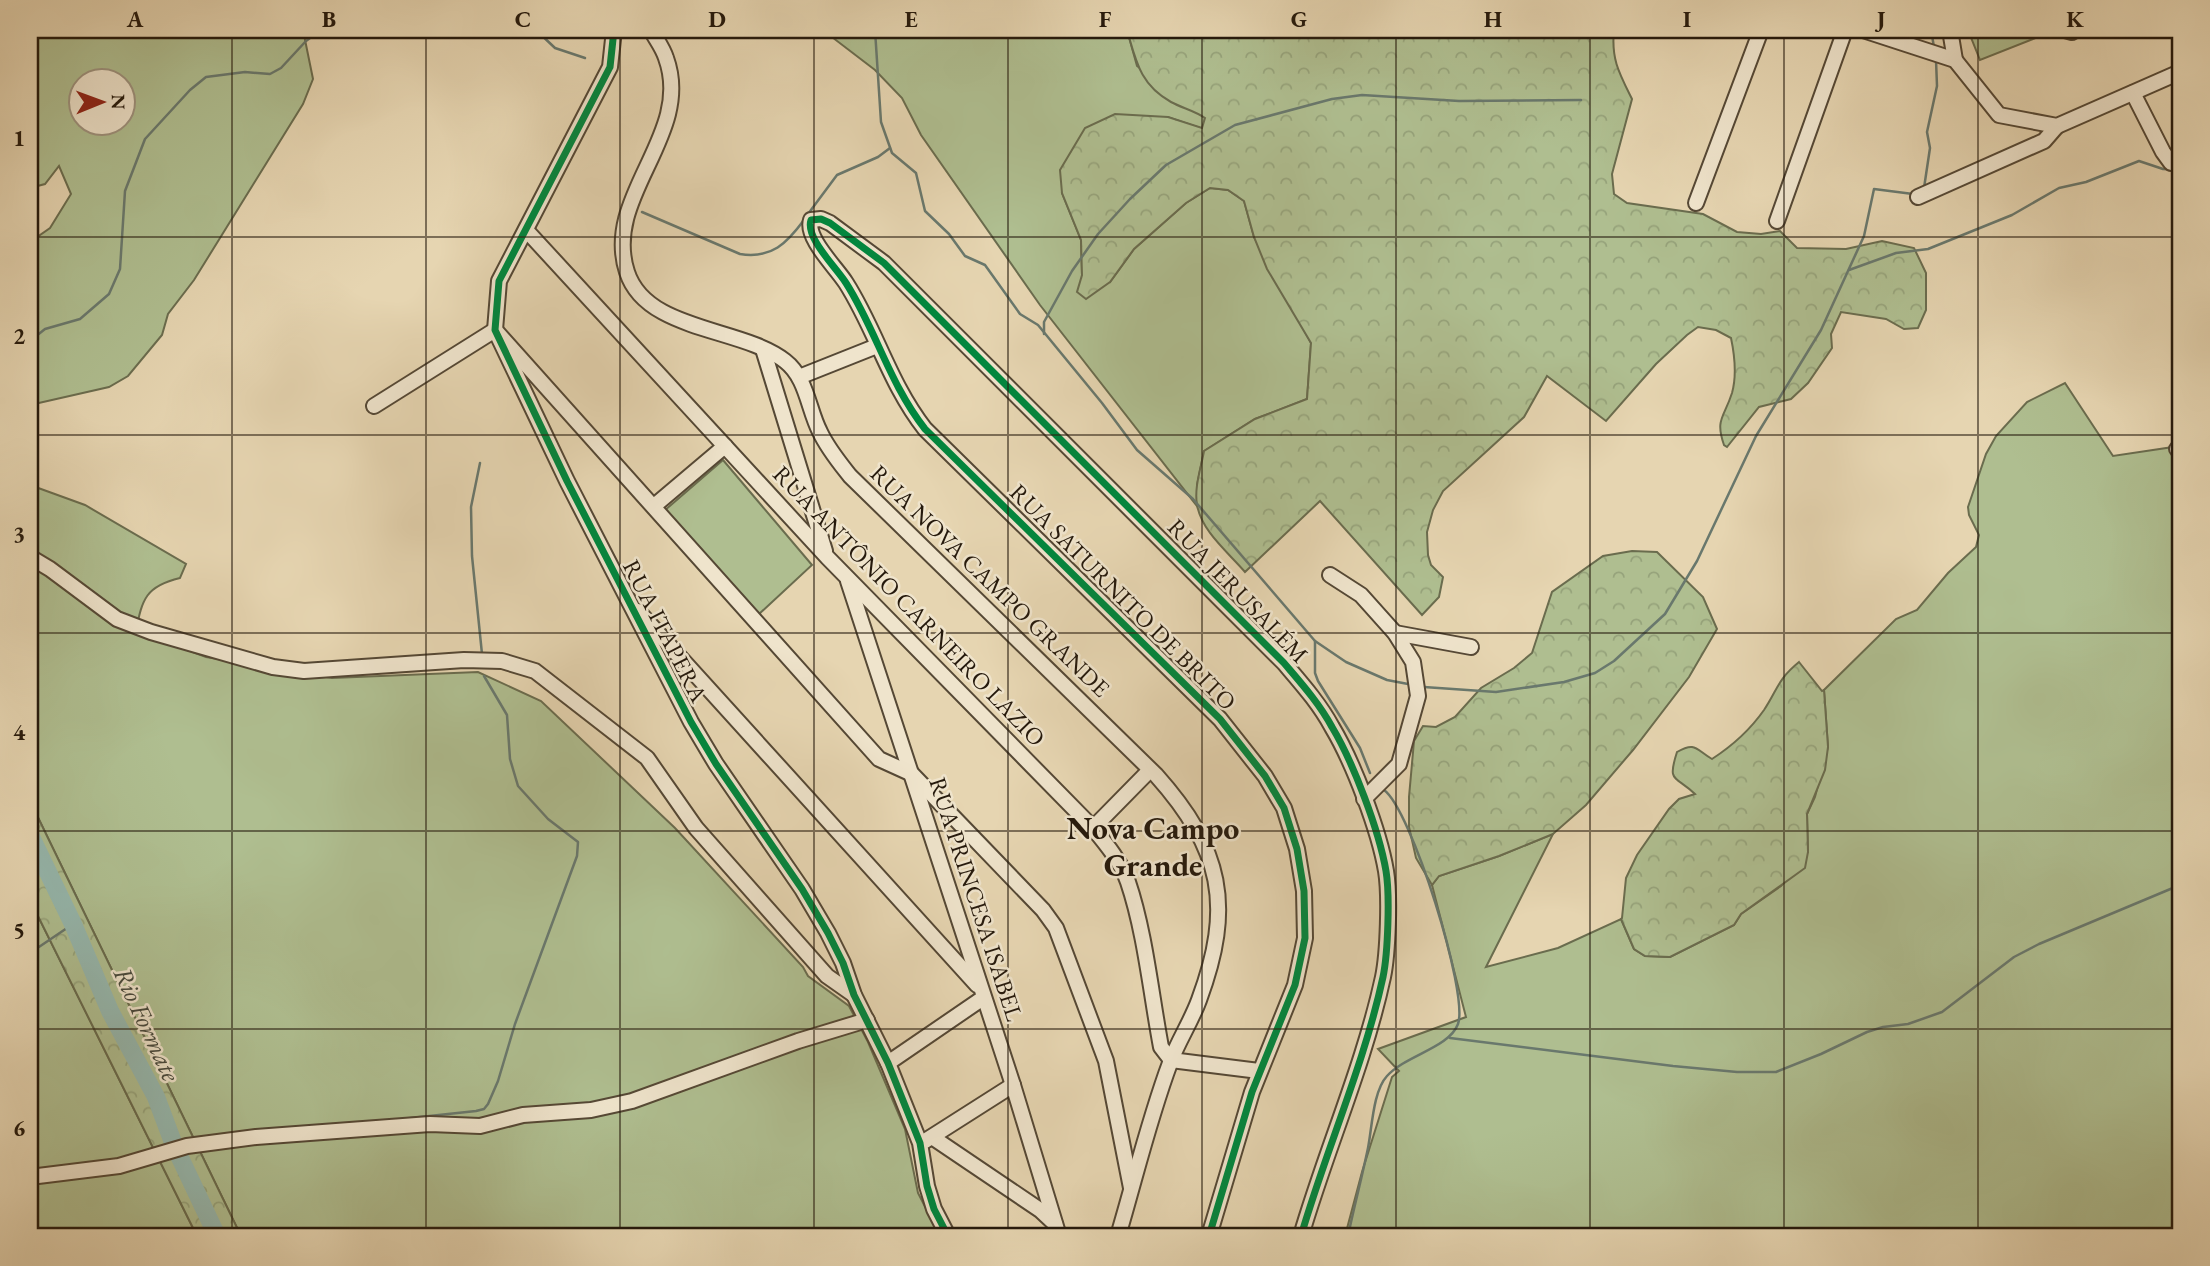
<svg xmlns="http://www.w3.org/2000/svg" width="2210" height="1266" viewBox="0 0 2210 1266" font-family="'EB Garamond',serif">
<defs>
<pattern id="forest-crowns" width="20" height="18" patternUnits="userSpaceOnUse" patternTransform="scale(1.75)"><rect width="20" height="18" fill="#afbe90"/><path d="M2 6a3 3 0 1 1 6 0M12 15a3 3 0 1 1 6 0" fill="none" stroke="#96a37b"/></pattern>
</defs>
<rect width="100%" height="100%" fill="#e6d5b1"/>
<filter id="stains"><feTurbulence type="fractalNoise" baseFrequency=".00286" numOctaves="4"/><feColorMatrix values="0 0 0 0 .2 0 0 0 0 .09 0 0 0 0 .02 0 0 0 .5 -.17"/></filter>
<radialGradient id="worn" r=".72"><stop offset=".6" stop-color="#630" stop-opacity="0"/><stop offset="1" stop-color="#630" stop-opacity=".3"/></radialGradient>
<g fill="#afbe90" stroke="#6a6c4e" stroke-width="2" fill-rule="evenodd">
<path d="M 30,30 L 303,30 L 313,79 L 303,104 L 194,280 L 168,314 L 162,335 L 128,376 L 109,387 L 30,405 L 30,242 L 50,228 L 71,194 L 59,166 L 45,184 L 30,188 ZM 80,80 L 122,80 L 122,122 L 80,122 Z"/>
<polygon points="819,30 1127,30 1137,66 1205,118 1203,129 1168,117 1062,193 1081,240 1082,275 1110,282 1134,249 1186,203 1210,188 1228,190 1244,201 1254,237 1311,343 1307,399 1255,419 1204,451 1197,485 1197,506 1040,305 921,135 902,98 875,70 828,34"/>
<polygon points="1968,30 2056,30 1980,60"/>
<polygon points="2065,383 2113,456 2180,446 2180,1236 1345,1236 1362,1172 1392,1077 1399,1071 1378,1049 1466,1017 1432,885 1439,876 1499,856 1553,834 1486,967 1558,948 1621,919 1634,949 1645,956 1670,957 1734,925 1741,914 1781,886 1808,852 1807,814 1815,797 1828,747 1824,690 1896,619 1917,610 1948,573 1976,547 1979,535 1969,515 1968,507 1986,454 1996,436 2027,402"/>
<polygon points="723,460 812,565 758,615 664,511"/>
<path d="M 30,485 L 85,505 L 186,564 L 180,578 C 146,586 142,599 136,631 L 206,657 L 332,678 L 478,672 L 541,701 L 675,828 L 803,967 L 808,976 L 849,1006 L 868,1042 L 905,1129 L 918,1193 L 940,1236 L 241,1236 L 30,801 Z"/>
<polygon points="30,900 197,1236 30,1236"/>
</g>
<g fill="url(#forest-crowns)" stroke="#6a6c4e" stroke-width="2">
<path d="M 1127,30 L 1614,30 C 1611,59 1619,73 1632,99 L 1612,174 L 1614,194 L 1627,203 L 1703,214 L 1737,232 L 1761,234 L 1780,231 L 1797,248 L 1846,249 L 1882,241 L 1914,248 L 1926,273 L 1926,310 L 1918,328 L 1904,329 L 1886,319 L 1841,312 L 1831,334 L 1832,348 L 1808,383 L 1791,399 L 1759,407 L 1727,447 L 1724,445 C 1715,419 1724,418 1732,393 C 1737,375 1735,357 1731,338 L 1716,330 L 1698,327 L 1687,335 L 1656,364 L 1606,421 L 1547,376 L 1524,417 L 1443,491 L 1433,510 L 1427,532 L 1428,555 L 1431,565 L 1443,577 L 1439,597 L 1422,615 L 1320,501 L 1245,572 C 1228,552 1202,532 1197,505 C 1194,487 1201,468 1204,451 L 1255,419 L 1307,399 L 1311,343 L 1267,269 L 1254,237 L 1244,201 L 1228,190 L 1210,188 L 1186,203 L 1134,249 L 1110,282 L 1086,299 L 1077,292 L 1082,275 L 1081,240 L 1062,193 L 1060,170 L 1085,128 L 1115,114 L 1168,117 L 1202,128 L 1205,118 C 1195,111 1182,108 1171,102 C 1140,85 1136,61 1127,30 Z"/>
<polygon points="1632,551 1657,552 1703,597 1717,629 1689,677 1633,750 1586,805 1553,834 1499,856 1439,876 1432,885 1416,858 1409,827 1409,797 1414,741 1423,726 1436,727 1455,717 1481,688 1514,668 1532,653 1552,592 1603,556"/>
<path d="M 1799,662 L 1822,691 L 1824,690 L 1828,747 L 1825,770 L 1807,814 L 1808,852 L 1805,868 L 1741,914 L 1734,925 L 1670,957 L 1645,956 L 1634,949 L 1621,919 L 1622,918 L 1626,878 L 1637,855 L 1669,809 L 1679,799 L 1695,794 C 1675,775 1667,783 1677,752 C 1696,741 1696,750 1712,759 C 1732,746 1750,730 1764,710 C 1778,689 1777,680 1799,662 Z"/>
<polygon points="30,801 241,1236 197,1236 30,900"/>
</g>
<g fill="none" stroke-linecap="round" stroke-linejoin="round">
<g stroke="#69786d" stroke-width="2.5">
<polyline points="536,30 555,48 585,58"/>
<polyline points="875,30 881,122 892,153 916,173 925,211 949,234 965,256 985,265 1020,314 1038,325 1102,403 1137,450 1193,499 1315,641 1346,662 1387,680 1408,684"/>
<polyline points="1931,30 1934,47"/>
<polyline points="1924,188 1930,148 1927,132 1937,86 1936,60"/>
<path d="M 642,212 L 740,254 C 772,259 787,243 804,220"/>
<polyline points="808,214 837,175 878,157 890,148"/>
<polyline points="1849,270 1896,253 1928,249 2012,215 2059,188 2086,182 2139,161 2163,169 2180,170"/>
<polyline points="1044,334 1044,322 1072,271 1098,234 1130,199 1166,165 1235,125 1332,99 1362,95 1459,101 1581,100"/>
<polyline points="30,341 45,329 80,319 109,294 120,269 125,191 145,139 190,90 206,77 245,72 270,74 281,68 306,41 321,30"/>
<polyline points="480,463 471,507 472,556 482,654"/>
<polyline points="1315,641 1315,673 1318,681 1360,748 1370,773"/>
<polyline points="1424,687 1496,692 1564,682 1595,673 1614,661 1665,614 1697,561 1756,436 1821,330 1864,236 1874,189 1913,194"/>
<polyline points="30,953 73,924"/>
<polyline points="1450,1038 1673,1066 1737,1072 1776,1072 1821,1054 1867,1032 1883,1027 1908,1024 1942,1012 2014,957 2039,944 2180,885"/>
<polyline points="392,1120 476,1111 484,1109 488,1104 498,1081 515,1024 577,856 578,842 548,819 518,786 510,759 507,715 484,676"/>
<path d="M 1348,1236 C 1354,1207 1362,1177 1368,1148 C 1372,1128 1373,1091 1387,1076 C 1406,1055 1449,1048 1458,1024 C 1469,993 1411,809 1384,790"/>
</g>
<polyline stroke="#96b8ae" stroke-width="18" points="30,835 73,924 110,1011 156,1097 174,1145 217,1236"/>
<defs>
<g id="minor">
<polyline points="614,30 610,67 499,281 495,330 567,481 691,722 716,764 802,889 828,933 843,963 854,995 888,1063 920,1143 927,1186 934,1209 948,1236"/>
<path d="M 651,30 C 656,39 663,48 666,58 C 694,135 602,196 627,272 C 646,332 742,327 785,361 C 807,378 808,409 820,432 C 828,449 839,462 850,476 L 1156,775 C 1222,849 1234,906 1199,1000 C 1191,1022 1178,1041 1170,1063 C 1149,1119 1135,1179 1118,1236"/>
<polyline points="1863,30 1955,60 1999,115 2057,126 2180,72"/>
<polyline points="1950,30 1955,60"/>
<polyline points="2065,30 2072,32 2075,30"/>
<polyline points="2133,93 2163,152 2171,163 2180,163"/>
<polyline points="1918,197 2044,141 2057,126"/>
<polyline points="1696,203 1761,30"/>
<polyline points="1777,221 1845,30"/>
<path d="M 526,230 L 827,557 L 1093,828 C 1107,845 1121,862 1128,882 C 1145,932 1151,994 1161,1047 L 1171,1060 L 1259,1071"/>
<polyline points="763,349 825,551"/>
<polyline points="799,377 877,346"/>
<polyline points="374,406 495,330 879,759 912,774 1043,910 1056,928 1106,1061 1131,1188"/>
<polyline points="2177,449 2180,449"/>
<polyline points="654,506 725,446"/>
<polyline points="30,557 50,569 117,619 151,632 273,667 304,671 464,660 502,661 535,671 647,758 696,828 827,976 854,995"/>
<polyline points="1330,575 1361,595 1395,633 1413,662 1418,696 1399,764 1364,799"/>
<polyline points="848,581 1013,1085 1059,1236"/>
<polyline points="638,611 977,985"/>
<polyline points="1395,633 1471,647"/>
<polyline points="1093,828 1150,770"/>
<polyline points="888,1063 983,998"/>
<polyline points="932,1137 1040,1210 1055,1224"/>
<polyline points="925,1141 1013,1085"/>
<polyline points="30,1177 119,1166 187,1146 256,1137 430,1124 480,1126 523,1115 591,1110 632,1101 798,1041 867,1020"/>
<path d="M 1209,1236 L 1252,1092 L 1295,985 L 1305,938 L 1304,891 L 1297,849 L 1284,808 L 1265,776 L 1220,719 L 925,429 C 889,383 876,330 846,283 C 836,267 805,238 811,220 L 821,219 L 830,223 L 884,263 L 1284,663 C 1301,683 1319,703 1332,727 C 1353,762 1379,830 1386,871 C 1390,895 1388,953 1383,977 C 1364,1065 1326,1150 1301,1236"/>
</g>
</defs>
<use href="#minor" stroke="#554835" stroke-width="18"/>
<use href="#minor" stroke="#efe4cc" stroke-width="14"/>
<defs>
<g id="cycleway">
<polyline points="614,30 610,67 499,281 495,330 567,481 691,722 716,764 802,889 828,933 843,963 854,995 888,1063 920,1143 927,1186 934,1209 948,1236"/>
<path d="M 1209,1236 L 1252,1092 L 1295,985 L 1305,938 L 1304,891 L 1297,849 L 1284,808 L 1265,776 L 1220,719 L 925,429 C 889,383 876,330 846,283 C 836,267 805,238 811,220 L 821,219 L 830,223 L 884,263 L 1284,663 C 1301,683 1319,703 1332,727 C 1353,762 1379,830 1386,871 C 1390,895 1388,953 1383,977 C 1364,1065 1326,1150 1301,1236"/>
</g>
</defs>
<use href="#cycleway" stroke="#efe4cc" stroke-width="11"/>
<use href="#cycleway" stroke="#00873e" stroke-width="7"/>
</g>
<path fill="none" stroke="#25190c" stroke-width="2" stroke-opacity="0.55" d="M 232,30 L 232,1236M 426,30 L 426,1236M 620,30 L 620,1236M 814,30 L 814,1236M 1008,30 L 1008,1236M 1202,30 L 1202,1236M 1396,30 L 1396,1236M 1590,30 L 1590,1236M 1784,30 L 1784,1236M 1978,30 L 1978,1236M 30,237 L 2180,237M 30,435 L 2180,435M 30,633 L 2180,633M 30,831 L 2180,831M 30,1029 L 2180,1029"/>
<g text-anchor="middle" stroke-width="5" stroke-linejoin="round" paint-order="stroke">
<g font-size="24" fill="#25190c" stroke="#efe4cc">
<text transform="translate(990 581) rotate(44)" y="8">RUA NOVA CAMPO GRANDE</text>
<text transform="translate(1238 591) rotate(46)" y="8">RUA JERUSALÉM</text>
<text transform="translate(1123 597) rotate(45)" y="8">RUA SATURNITO DE BRITO</text>
<text transform="translate(909 606) rotate(46)" y="8">RUA ANTÔNIO CARNEIRO LAZIO</text>
<text transform="translate(665 631) rotate(63)" y="8">RUA ITAPERA</text>
<text transform="translate(976 899) rotate(72)" y="8">RUA PRINCESA ISABEL</text>
</g>
<g font-size="26" font-style="italic" fill="#47493d" stroke="#efe4cc">
<text transform="translate(147 1024) rotate(65)" y="9">Rio Formate</text>
</g>
<g font-size="32" font-weight="bold" fill="#25190c" stroke="#efe4cc">
<text x="1153" y="839">Nova Campo<tspan x="1153" dy="37">Grande</tspan></text>
</g>
</g>
<rect width="2210" height="1266" fill="none" stroke="#e6d5b1" stroke-width="77"/>
<g transform="translate(102 102) rotate(89)"><circle r="33" fill="#efe4cc" stroke="#9e937f" stroke-width="2"/>
<path d="M0-5L12 26L0 18L-12 26Z" fill="#8f2418"/>
<text y="-10" font-size="19" font-weight="bold" text-anchor="middle" fill="#25190c">N</text>
</g>
<rect x="38" y="38" width="2134" height="1190" fill="none" stroke="#25190c" stroke-width="2.5"/>
<g font-size="23" text-anchor="middle" font-weight="bold" fill="#25190c">
<text x="135" y="27">A</text>
<text x="329" y="27">B</text>
<text x="523" y="27">C</text>
<text x="717" y="27">D</text>
<text x="911" y="27">E</text>
<text x="1105" y="27">F</text>
<text x="1299" y="27">G</text>
<text x="1493" y="27">H</text>
<text x="1687" y="27">I</text>
<text x="1881" y="27">J</text>
<text x="2075" y="27">K</text>
<text x="19" y="146">1</text>
<text x="19" y="344">2</text>
<text x="19" y="542">3</text>
<text x="19" y="740">4</text>
<text x="19" y="938">5</text>
<text x="19" y="1136">6</text>
</g>
<rect width="100%" height="100%" filter="url(#stains)"/>
<rect width="100%" height="100%" fill="url(#worn)"/>
</svg>
